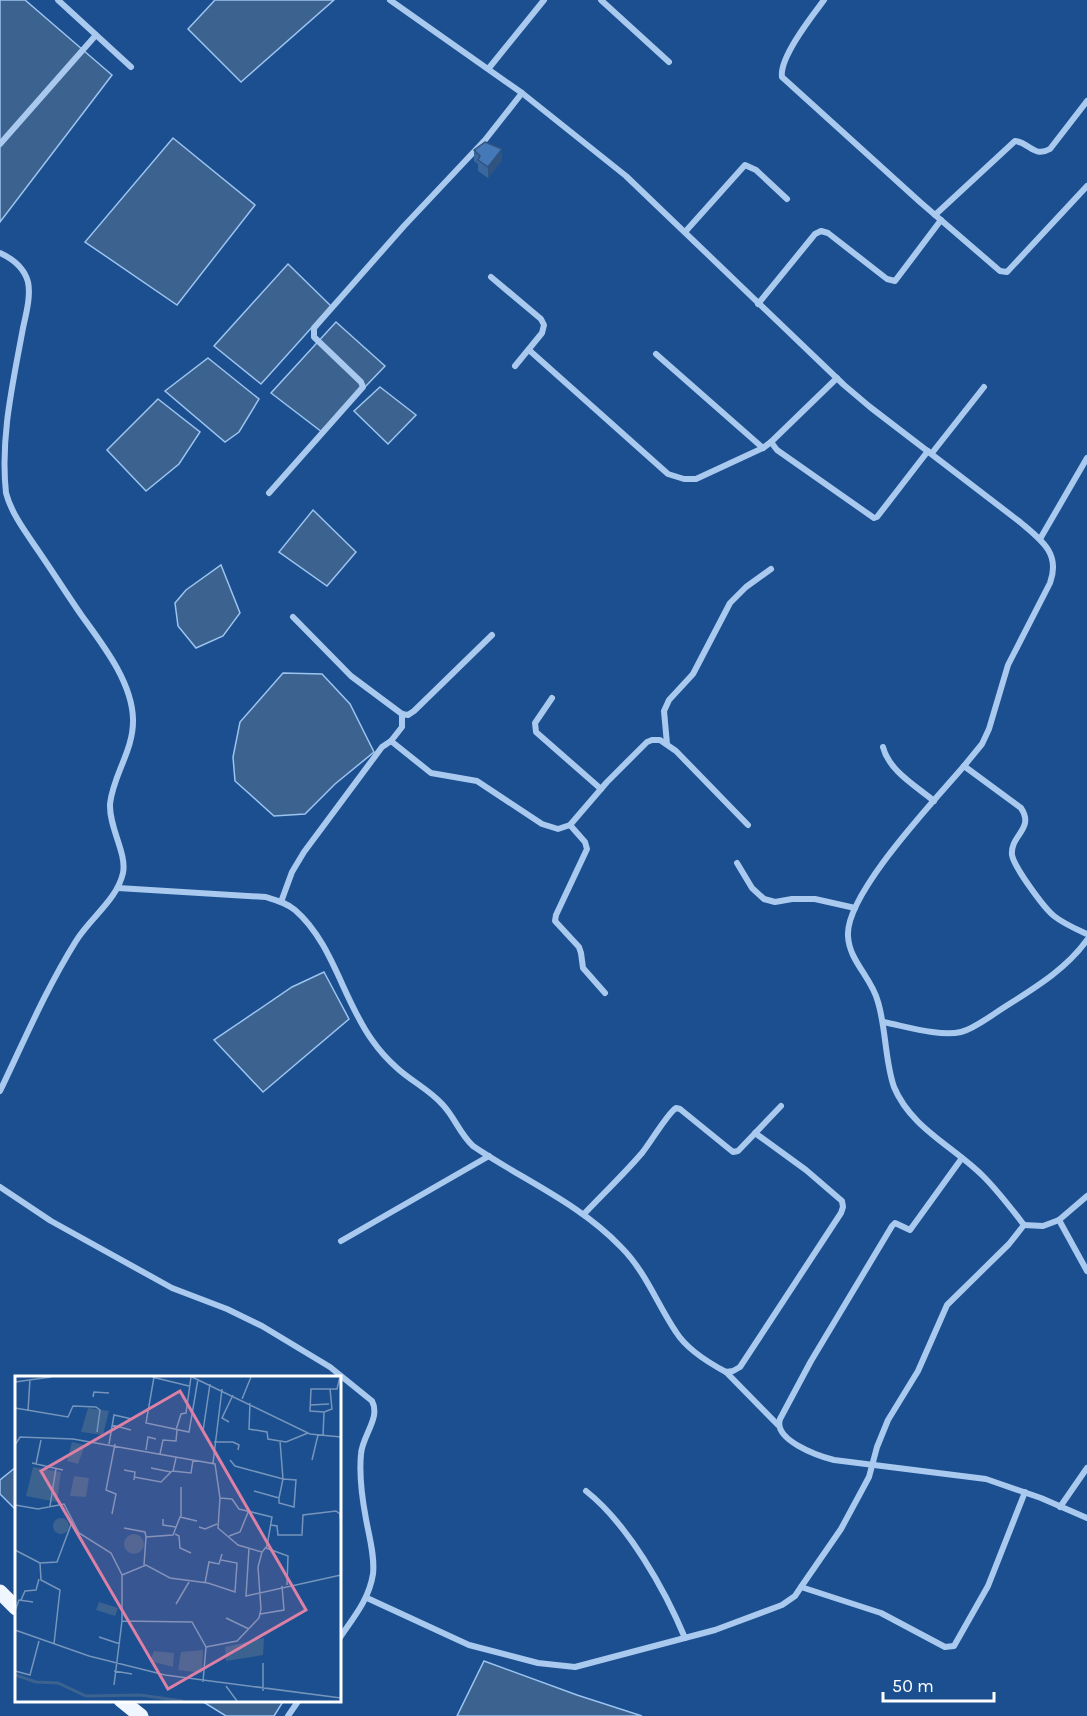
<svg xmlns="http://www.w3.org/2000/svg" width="1087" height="1716" viewBox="0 0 1087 1716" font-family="Karla,sans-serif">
<rect width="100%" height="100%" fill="#1b4f8f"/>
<g fill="#3c6290" stroke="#9cc4f0" stroke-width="1.5">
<polygon points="0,0 25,0 112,75 0,222"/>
<polygon points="215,0 334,0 241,82 188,29"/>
<polygon points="173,138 255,205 177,305 85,242"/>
<polygon points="288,264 331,306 261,384 214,346"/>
<polygon points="336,322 385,366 322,432 271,393"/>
<polygon points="208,358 259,399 239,432 225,442 165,391"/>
<polygon points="380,387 416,415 388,444 354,411"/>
<polygon points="158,399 200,432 179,464 146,491 107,450"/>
<polygon points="313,510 356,552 327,586 279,552"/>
<polygon points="221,565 240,613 223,636 196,648 178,626 175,603 186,590"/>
<polygon points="283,673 322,674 350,704 374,752 335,784 305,814 274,816 235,781 233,757 240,722"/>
<polygon points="324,972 349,1019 263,1092 214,1040 292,987"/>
<polygon points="16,1467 16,1510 0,1494 0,1480"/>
<polygon points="484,1661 577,1695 642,1716 457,1716"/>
<polygon points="200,1700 284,1700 274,1716 226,1716"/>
</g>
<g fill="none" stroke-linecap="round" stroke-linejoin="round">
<g stroke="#a9c9ee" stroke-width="6">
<polyline points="58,0 131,67"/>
<path d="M 390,0 L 522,93 L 626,176 L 844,385 L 870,407 L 1020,522 C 1041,540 1061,553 1050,583 L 1008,665 L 989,729 L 982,744 L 964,766 L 1021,808 C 1035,829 1010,835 1012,855 C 1014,867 1044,908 1054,916 C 1064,924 1076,929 1087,934"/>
<polyline points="601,0 669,62"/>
<path d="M 824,0 C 812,16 779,58 782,77 L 920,202 L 1000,271 L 1007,272 L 1087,186"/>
<polyline points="489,68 544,0"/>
<polyline points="0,144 96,35"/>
<path d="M 935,215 L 1015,141 C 1030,143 1034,158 1050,149 L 1087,101"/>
<polyline points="685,232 745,165 756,170 787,199"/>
<path d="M 0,253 C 13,259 24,267 28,282 C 31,296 26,314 23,328 C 13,383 0,437 6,493 C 11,512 24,530 35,546 C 51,569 66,593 82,616 C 103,645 132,682 133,719 C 134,750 113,775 110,804 C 109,828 127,853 123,873 C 117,900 90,918 76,941 C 46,989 24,1041 0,1091"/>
<polyline points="491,277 541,319 544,325 542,333 515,366"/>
<polyline points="758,304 815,234 821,231 828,233 887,279 895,281 941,220"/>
<polyline points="529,350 668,474 684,479 696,479 763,448 771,442"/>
<polyline points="656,354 763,448"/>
<polyline points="837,378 771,442 777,450 874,518 877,517 928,451"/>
<polyline points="932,453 984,387"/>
<polyline points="269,493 363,387 361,382 314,337 314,328 404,226 485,140 522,93"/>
<polyline points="1040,539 1087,458"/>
<polyline points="293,617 351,676 402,714 402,727 391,741"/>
<polyline points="552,698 535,723 536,732 601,789"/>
<polyline points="402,714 408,715 414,711 492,635"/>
<polyline points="667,744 664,711 669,700 693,674 730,603 746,587 771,569"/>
<path d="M 883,747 C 889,771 916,786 934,801"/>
<polyline points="570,825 585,842 587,849 556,915 555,921 579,947 581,953 583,968 605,993"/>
<polyline points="737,863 752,888 764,899 775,902 792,899 815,899 855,908"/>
<path d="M 118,888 L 266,897 C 276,900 287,903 295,910 C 333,943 343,1000 372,1040 C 379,1050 388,1060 397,1068 C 411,1081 430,1090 443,1105 C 455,1118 460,1134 473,1146 C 523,1180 579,1203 621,1247 C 646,1272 657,1304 676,1332 C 686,1348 709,1363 726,1372 L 733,1371 L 740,1367 L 841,1213 L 843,1207 L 842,1201 L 806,1170 L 755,1133"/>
<polyline points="281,902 292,872 304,852 382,747 391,741 431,773 477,781 542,824 558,829 570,825 607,782 647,742 652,740 660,740 676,751 748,825"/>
<path d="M 883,1022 C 905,1026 939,1037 961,1032 C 973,1029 986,1019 997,1012 C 1029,991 1064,972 1087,940"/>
<path d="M 962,1158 L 910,1230 L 895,1223 L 892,1226 L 811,1361 L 780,1419 C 773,1440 818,1456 834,1460 L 986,1479 L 1041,1498 L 1087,1518"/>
<path d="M 0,1187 L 51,1221 L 172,1288 L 227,1309 L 262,1326 L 330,1367 L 372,1401 C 381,1418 362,1436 361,1454 C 359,1475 362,1498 366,1519 C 369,1536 375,1556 373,1574 C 369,1600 353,1618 339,1639"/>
<path d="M 584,1214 C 603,1194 624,1174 642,1153 C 651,1142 667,1114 676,1108 L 680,1109 L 733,1152 L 738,1151 L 781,1106"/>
<polyline points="1059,1220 1087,1271"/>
<polyline points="1024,1225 1043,1226 1059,1220 1087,1196"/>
<polyline points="341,1241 489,1156"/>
<polyline points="726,1372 778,1425"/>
<path d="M 586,1491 C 628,1524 665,1590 685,1638"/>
<polyline points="1060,1507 1087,1468"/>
<polyline points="801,1587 881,1613 945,1647 954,1646 988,1586 1025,1492"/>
<path d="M 367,1598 L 469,1645 L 538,1663 L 575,1667 L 715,1630 L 782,1605 L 795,1596 L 801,1587 L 841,1529 L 869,1477 L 877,1447 L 888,1420 L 918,1371 L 947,1305 L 1009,1244 L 1024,1225 C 1011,1208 998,1191 983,1176 C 953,1146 911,1128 894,1087 C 885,1062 886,1028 878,1002 C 872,978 849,961 848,936 C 845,894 936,799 964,766"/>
<polyline points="288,1716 299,1700"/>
</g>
<g stroke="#f0f6ff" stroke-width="15">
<polyline points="0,1592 16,1608"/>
<polyline points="121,1700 141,1716"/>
</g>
</g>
<polygon fill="#3a679d" points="474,150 502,160 488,178 478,171 478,164 474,161"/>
<polygon fill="#305480" points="502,149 502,160 488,178 488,167"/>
<polygon fill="#4478b7" stroke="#305480" stroke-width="1.5" points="485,142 502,149 488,167 478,160 480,156 474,150"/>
<g transform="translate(15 1376)">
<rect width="326" height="326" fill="#1b4f8f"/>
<path d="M 73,32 L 94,35 L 88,59 L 66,56 ZM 57,66 L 70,69 L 63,88 L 52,85 ZM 18,91 L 46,96 L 42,126 L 11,120 ZM 59,100 L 74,102 L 71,121 L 55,120 ZM38 150a8 8 0 1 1 16 0a8 8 0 1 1-16 0ZM109 168a10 10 0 1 1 20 0a10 10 0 1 1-20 0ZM 84,226 L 103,232 L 100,240 L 81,234 ZM 249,262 L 248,279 L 211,285 L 210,271 ZM 188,274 L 187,297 L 163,294 L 166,276 ZM 139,275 L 159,277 L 158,291 L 135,285 Z" fill="#3c6290"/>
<path fill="none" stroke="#3c6290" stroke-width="3" d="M 0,299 L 21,306 L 43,307 L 71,320 L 125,319 L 168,325"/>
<path fill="none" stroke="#7695bc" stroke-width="1.5" d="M 137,1 L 174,10M 139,1 L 131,47 L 174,56 L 183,3M 177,1 L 295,58 L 326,61M 0,6 L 36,1M 78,21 L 79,16 L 94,17M 227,23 L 236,1M 235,27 L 234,53 L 252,56 L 253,63 L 271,66 L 293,57M 295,29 L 314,28M 0,32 L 53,41 L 58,30 L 81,31 L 85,34 L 82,56M 13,35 L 15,3M 309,36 L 295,35 L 296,13 L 315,13M 214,46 L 207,42 L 218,19M 97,49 L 116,54M 161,54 L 166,38 L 171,37 L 176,1M 188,55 L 195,8M 308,60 L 309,36 L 317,33 L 315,13 L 322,13 L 325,1M 199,66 L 218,66 L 224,69 L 223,74M 94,68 L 99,39 L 117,43M 0,69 L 5,61 L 58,63 L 200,88 L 205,122 L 217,123 L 224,133 L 257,141 L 252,170 L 247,176M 131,74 L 133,61 L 141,63M 145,78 L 148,64 L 161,65 L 162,54M 161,82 L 158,95 L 176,97 L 178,84M 215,84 L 220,90 L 268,103 L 265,65M 297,84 L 303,59M 17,87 L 48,94M 198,87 L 207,13M 21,88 L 26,64M 136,92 L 156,96M 109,94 L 120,96 L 119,104M 119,101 L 146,106 L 157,95M 239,115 L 264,122 L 268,103 L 281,104 L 279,131 L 264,127 L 264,122M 0,129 L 23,133 L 49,128 L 64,157 L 96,177 L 107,199 L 107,245 L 99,309M 35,130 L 41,92M 97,138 L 101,118 L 91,114 L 100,68M 166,140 L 166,111M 148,143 L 148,149 L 161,151M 256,149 L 262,150 L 263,159 L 287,159 L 288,139 L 321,135 L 325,138 L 326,150M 184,151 L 190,153 L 202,148M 109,152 L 130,156 L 131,161M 160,158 L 164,160 L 165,172 L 176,177M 214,160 L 225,156 L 234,134M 234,172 L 231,220 L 326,199M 251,172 L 273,180 L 272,209M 0,174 L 25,187 L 26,204 L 45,214 L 39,268M 25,187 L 42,186 L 57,146M 129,189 L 131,161 L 158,159 L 165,141 L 182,145M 107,199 L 131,189 L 155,202 L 193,207 L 220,216 L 222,187 L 206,184M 190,207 L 194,186 L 204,188 L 207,178M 6,224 L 10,215 L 21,214 L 24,203M 161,228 L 174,206M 0,235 L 4,224 L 18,226M 245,238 L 269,234 L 267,210M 211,242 L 234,253M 107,245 L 177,246 L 191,271 L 188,306M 0,254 L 74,280 L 150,299 L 326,322M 84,261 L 105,268M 191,271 L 222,265 L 244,242 L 246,233 L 243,191 L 247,176 L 223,169 L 203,152 L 205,122M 0,295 L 15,299 L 24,265M 99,295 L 117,298M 211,310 L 222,325M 248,315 L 248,287"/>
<path fill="#dd80a5" fill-opacity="0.15" stroke="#dd80a5" stroke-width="3" d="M 165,15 L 291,234 L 153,313 L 26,95 Z"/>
<rect width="326" height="326" fill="none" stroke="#fff" stroke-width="3"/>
</g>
<path d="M883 1692v9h111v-9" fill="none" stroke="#ffffff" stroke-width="3"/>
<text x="892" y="1692" font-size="18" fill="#ffffff" stroke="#1b4f8f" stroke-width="4.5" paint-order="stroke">50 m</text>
</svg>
